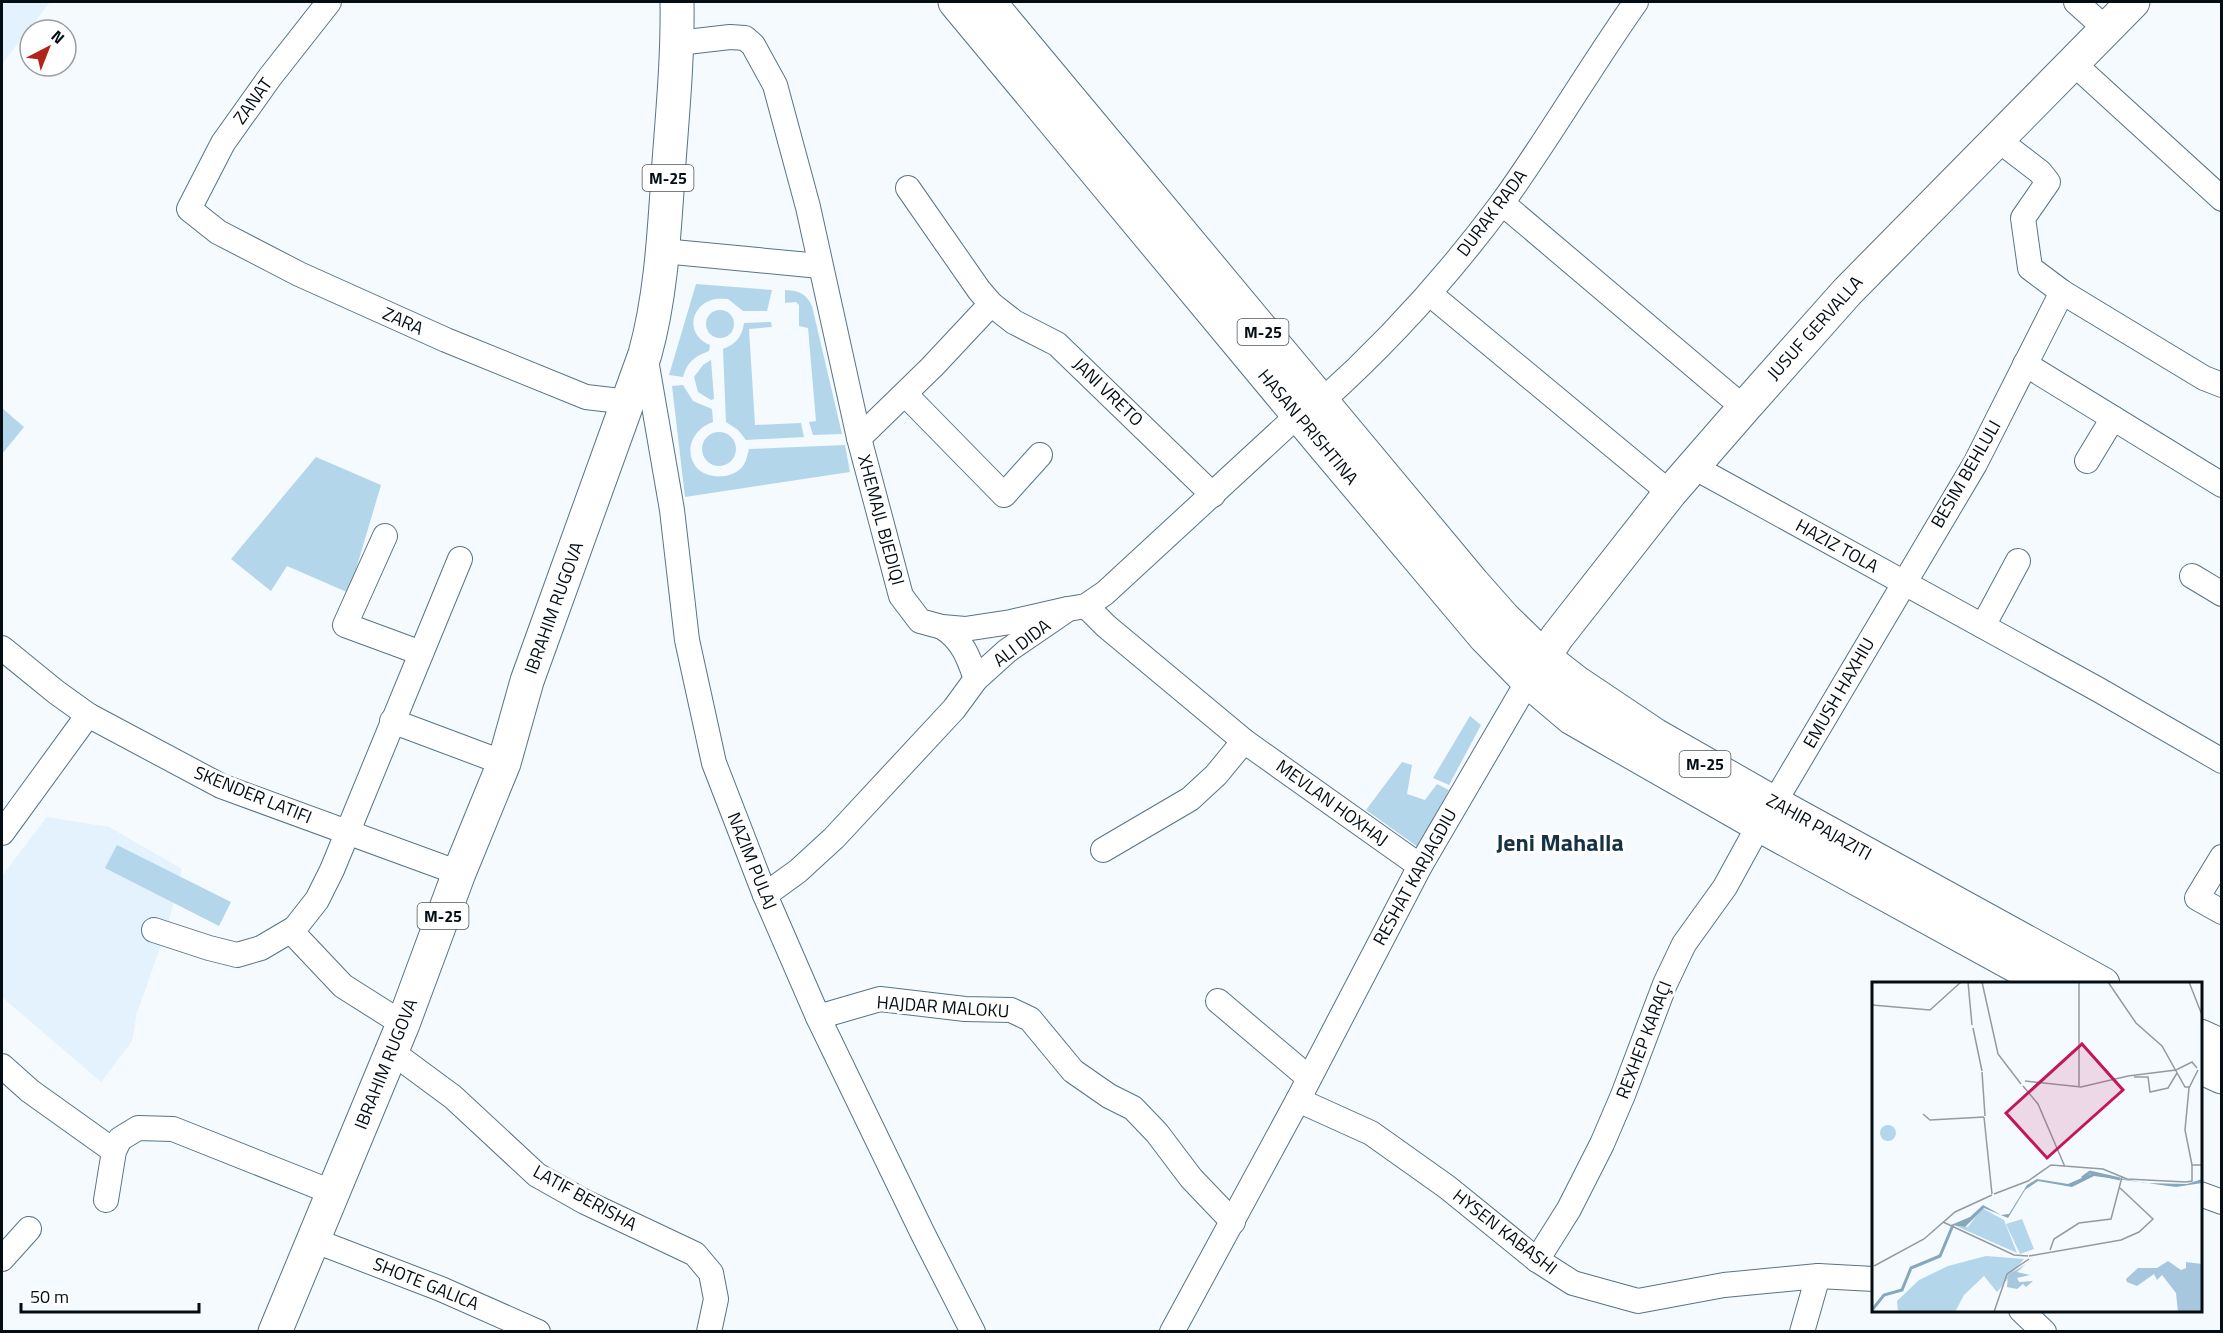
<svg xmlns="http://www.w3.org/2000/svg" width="2223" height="1333" viewBox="0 0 2223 1333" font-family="'Titillium Web',sans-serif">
<rect width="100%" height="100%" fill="#f4fafe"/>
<g fill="#e3f2fd">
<polygon points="2,2 50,2 2,64"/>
<polygon points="47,817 109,827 182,869 168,925 137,1013 132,1041 101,1082 2,997 2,876"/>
</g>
<g fill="#b4d6eb">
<path d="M 696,284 L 772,290 L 767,311 L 743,311 L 728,299 C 722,299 715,298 709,301 C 688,310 688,337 710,345 L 709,351 C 695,356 687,362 683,377 L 669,375 Z"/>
<path d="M 785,290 C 799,291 806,293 812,306 L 842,434 L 813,435 L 809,422 L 816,421 L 808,328 L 799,326 L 799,305 L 796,302 L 785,303 Z"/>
<circle cx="720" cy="324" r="14"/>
<path d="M 771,322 L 772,327 L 749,329 L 755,425 L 801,423 L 804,437 L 746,440 L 738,430 L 726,422 L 723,349 C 736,344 742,337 744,323 Z"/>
<polygon points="711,360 714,399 711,400 698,392 694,377 703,365"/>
<path d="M 683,385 L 693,401 L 712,409 L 713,422 C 694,428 683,450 696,467 C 706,479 728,479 739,470 C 746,465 747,456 749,449 L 845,445 L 850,472 L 685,497 L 672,386 Z"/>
<polygon points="2,408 24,427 2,454"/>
<circle cx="719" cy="449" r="17"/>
<polygon points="316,457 381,485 349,593 287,566 271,591 231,559"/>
<polygon points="1470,716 1481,725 1449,785 1433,778"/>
<polygon points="1402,762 1412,765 1407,794 1425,800 1437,784 1449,790 1418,847 1366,810"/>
<polygon points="117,845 231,902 219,926 105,868"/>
</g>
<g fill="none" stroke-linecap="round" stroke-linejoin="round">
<defs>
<g id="street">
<polyline points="329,2 270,77 223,143 189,209 218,232 299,274 446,340 586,397 629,402"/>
<polyline points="2076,2 2105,28"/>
<polyline points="678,43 730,37 745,38 753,45 775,85 808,207 859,438 901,596 920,621 942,627 965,629 1011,622 1068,609"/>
<polyline points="2072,62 2222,199"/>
<polyline points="1997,139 2040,172 2048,182 2023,218 2030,268 2062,292 2204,378 2222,385"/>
<polyline points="908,188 979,290 991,304 1014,322 1057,344 1213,495"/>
<polyline points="1502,203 1744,408"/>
<polyline points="663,251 820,266"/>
<polyline points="1430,294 1670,493"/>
<polyline points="645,354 672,510 687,640 714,763 765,895 818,1017 923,1234 973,1332"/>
<polyline points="2025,364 2222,485"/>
<polyline points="905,394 1004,495 1040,455"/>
<path d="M 1321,402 C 1388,342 1448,276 1502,203 C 1549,138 1590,67 1636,2"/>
<polyline points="859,438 932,367 991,304"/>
<polyline points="2087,461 2113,418"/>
<polyline points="1692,466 2099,690 2222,761"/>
<polyline points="385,536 345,625 421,653"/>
<polyline points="2192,576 2222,594"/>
<polyline points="1086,606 1106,626 1244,741 1420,866"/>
<polyline points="1983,626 2018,561"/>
<path d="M 942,627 C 962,639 969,658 976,679"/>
<polyline points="2,648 56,692 88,715 221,786 459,873"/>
<polyline points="392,721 504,763"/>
<polyline points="1774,803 1975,464 2062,292"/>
<polyline points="2,833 88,715"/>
<polyline points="1103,850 1190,799 1216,775 1244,741"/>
<polyline points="2222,857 2197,898 2222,912"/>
<polyline points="765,895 798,871 834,838 954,709 976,679 1007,651 1068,609 1086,606 1105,593 1298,415"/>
<polyline points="154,930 209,948 237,955 261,948 295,928 317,900 332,870 460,559"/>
<polyline points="291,931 343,986 403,1024"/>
<polyline points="1218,1001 1309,1078"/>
<polyline points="818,1017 880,999 965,1009 1011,1010 1030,1019 1073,1071 1109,1096 1133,1108 1157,1133 1191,1178 1233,1222"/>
<polyline points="392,1052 453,1097 537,1175 585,1202 695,1254 711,1273 716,1299 709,1332"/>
<polyline points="2,1066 30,1091 114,1151"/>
<polyline points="1298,1100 1371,1133 1447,1187 1537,1260 1573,1283 1638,1301 1724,1285 1818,1276 1874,1279"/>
<polyline points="2200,1194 2222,1202"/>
<polyline points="106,1200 114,1151 120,1139 138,1128 173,1129 334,1193"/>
<polyline points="313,1240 441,1289 538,1332"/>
<polyline points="2,1259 29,1229"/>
<polyline points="1537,1260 1569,1209 1602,1144 1623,1095 1665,984 1684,944 1725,887 1759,825"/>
<polyline points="2021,1310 2044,1332"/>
<polyline points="1172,1332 1298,1100 1420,866 1528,681"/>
<polyline points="1802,1332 1818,1276"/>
</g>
<g id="secondary">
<polyline points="955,2 1325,447 1485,637 1528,681 1572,718 1598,733 1759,825 2049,984"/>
<polyline points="1529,680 1557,637 1670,493 1744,408 1847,292 2133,2"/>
<polyline points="2200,1067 2222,1077"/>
</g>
<g id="primary">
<polyline points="989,2 1473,583 1503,617 1544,657 1576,682 1655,735 1774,803 2103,984"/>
<polyline points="2200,1036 2222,1046"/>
<path d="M 275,1332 L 403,1024 L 459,873 L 504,763 L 527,681 L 645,354 C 661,296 664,235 668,176 C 672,118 678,60 677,2"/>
</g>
</defs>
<use href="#street" stroke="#577486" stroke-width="26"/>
<use href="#secondary" stroke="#577486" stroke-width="35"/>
<use href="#primary" stroke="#577486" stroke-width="35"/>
<use href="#street" stroke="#fff" stroke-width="24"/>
<use href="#secondary" stroke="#fff" stroke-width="33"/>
<use href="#primary" stroke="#fff" stroke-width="33"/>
</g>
<g text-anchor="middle" stroke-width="6" stroke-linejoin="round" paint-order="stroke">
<g fill="#fff" stroke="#4f565a" stroke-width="1.5">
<rect x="642.5" y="165" width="51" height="26" rx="4.5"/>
<rect x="1237.5" y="319" width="51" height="26" rx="4.5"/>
<rect x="1679.5" y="751" width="51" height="26" rx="4.5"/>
<rect x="417.5" y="903" width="51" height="26" rx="4.5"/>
</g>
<g font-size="16" font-weight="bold" fill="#030d14">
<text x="668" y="184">M-25</text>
<text x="1263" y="338">M-25</text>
<text x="1705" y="770">M-25</text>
<text x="443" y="922">M-25</text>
</g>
<g font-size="18" fill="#030d14" stroke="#fff">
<text transform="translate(253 101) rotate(-54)" y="6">ZANAT</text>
<text transform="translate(1492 213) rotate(-53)" y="6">DURAK RADA</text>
<text transform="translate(403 321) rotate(24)" y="6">ZARA</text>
<text transform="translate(1815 328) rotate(-48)" y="6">JUSUF GERVALLA</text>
<text transform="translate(1108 392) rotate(44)" y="6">JANI VRETO</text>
<text transform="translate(1308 427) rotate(50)" y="6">HASAN PRISHTINA</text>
<text transform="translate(1966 474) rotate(-60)" y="6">BESIM BEHLULI</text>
<text transform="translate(881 520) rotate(75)" y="6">XHEMAJL BJEDIQI</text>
<text transform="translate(1837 546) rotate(29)" y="6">HAZIZ TOLA</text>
<text transform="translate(554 608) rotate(-70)" y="6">IBRAHIM RUGOVA</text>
<text transform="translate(1022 643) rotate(-37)" y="6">ALI DIDA</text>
<text transform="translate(1839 693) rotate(-60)" y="6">EMUSH HAXHIU</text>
<text transform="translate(253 795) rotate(22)" y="6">SKENDER LATIFI</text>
<text transform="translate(1332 803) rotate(36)" y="6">MEVLAN HOXHAJ</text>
<text transform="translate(1819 827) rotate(29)" y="6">ZAHIR PAJAZITI</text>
<text transform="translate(752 861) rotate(68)" y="6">NAZIM PULAJ</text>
<text transform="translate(1415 877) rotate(-61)" y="6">RESHAT KARJAGDIU</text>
<text transform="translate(943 1007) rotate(4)" y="6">HAJDAR MALOKU</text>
<text transform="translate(1644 1040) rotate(-69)" y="6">REXHEP KARAÇI</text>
<text transform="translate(386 1064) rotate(-68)" y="6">IBRAHIM RUGOVA</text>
<text transform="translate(585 1198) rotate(29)" y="6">LATIF BERISHA</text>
<text transform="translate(1505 1232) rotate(38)" y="6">HYSEN KABASHI</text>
<text transform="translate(426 1284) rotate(22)" y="6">SHOTE GALICA</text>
</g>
<g font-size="24" font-weight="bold" fill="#173242" stroke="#fff">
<text x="1560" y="851">Jeni Mahalla</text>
</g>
</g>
<g transform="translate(1872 982)">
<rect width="330" height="330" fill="#f4fafe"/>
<path d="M8 151a8 8 0 1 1 16 0a8 8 0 1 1-16 0ZM 110,226 L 132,238 L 145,271 L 84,244 L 96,245 ZM 150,237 L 162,267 L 148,272 L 134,242 ZM 114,274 L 152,277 L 125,310 L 112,294 L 92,313 L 83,330 L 26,330 L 25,319 L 47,298 L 76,284 Z" fill="#b4d6eb"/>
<path d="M 296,279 L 309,288 L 314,286 L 314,280 L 330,282 L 330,330 L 306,330 L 304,311 L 290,293 L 285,298 L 282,292 L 265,304 L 255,300 L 254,297 L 266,286 L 285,286 ZM 154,282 L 145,290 L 158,293 L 145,296 L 147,300 L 161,299 L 154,305 L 151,302 L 145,307 L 135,305 L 136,293 Z" fill="#a6c7dd"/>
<path d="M 221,191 L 272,201 L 315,202 L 330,197 L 330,201 L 304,205 L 222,194 L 200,205 L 166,199 L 153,208 L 136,236 L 112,226 L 93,245 L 79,243 L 98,235 L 111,223 L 129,233 L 137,232 L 155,203 L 165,197 L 196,202 Z" fill="#86a7bc"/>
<path fill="none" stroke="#86a7bc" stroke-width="3" d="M 210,196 L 218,190 L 248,197M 0,328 L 12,313 L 30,308 L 39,286 L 68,274 L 81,243"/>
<path fill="none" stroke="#949ba0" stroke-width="1.5" d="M 96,0 L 100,43M 110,0 L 126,72 L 149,102M 236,0 L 264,41 L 290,64 L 313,105 L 317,105M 317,0 L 330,33M 0,23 L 58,28 L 89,0M 101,46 L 110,89M 110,90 L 113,134M 262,95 L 276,95 L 278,110 L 296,106 L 305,91M 153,99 L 209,105 L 256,94 L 304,88 L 320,80 L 325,86M 151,104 L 166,122 L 193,185M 207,104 L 207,0M 51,132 L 58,138 L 112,135M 112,135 L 120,212M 320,183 L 313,148 L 317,106 L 326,88M 122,212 L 156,199 L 179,183 L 231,187 L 255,197 L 314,200 L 320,199 L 320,183 L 330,183M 71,240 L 142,273 L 156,274M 178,268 L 182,257 L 207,241 L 239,237 L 250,195M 157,274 L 249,258 L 267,250 L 281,237 L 248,206M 2,284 L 52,257 L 83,230 L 120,213M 122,330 L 135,292 L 157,277"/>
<path fill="#c2185b" fill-opacity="0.15" stroke="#c2185b" stroke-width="3" d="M 210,62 L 251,108 L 175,176 L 134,131 Z"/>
<rect width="330" height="330" fill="none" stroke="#030d14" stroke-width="3"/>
</g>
<rect width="2223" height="1333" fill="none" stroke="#030d14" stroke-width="6"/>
<g transform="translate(48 48) rotate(42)"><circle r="28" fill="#ffffff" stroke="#9a9ea1" stroke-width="1.5"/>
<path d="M0-4.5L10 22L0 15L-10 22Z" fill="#b2231a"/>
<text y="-9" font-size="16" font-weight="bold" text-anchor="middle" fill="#030d14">N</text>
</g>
<path d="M21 1303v9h178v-9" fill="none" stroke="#030d14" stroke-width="3"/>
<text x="30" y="1303" font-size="18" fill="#030d14" stroke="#ffffff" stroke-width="4.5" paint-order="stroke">50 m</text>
</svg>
